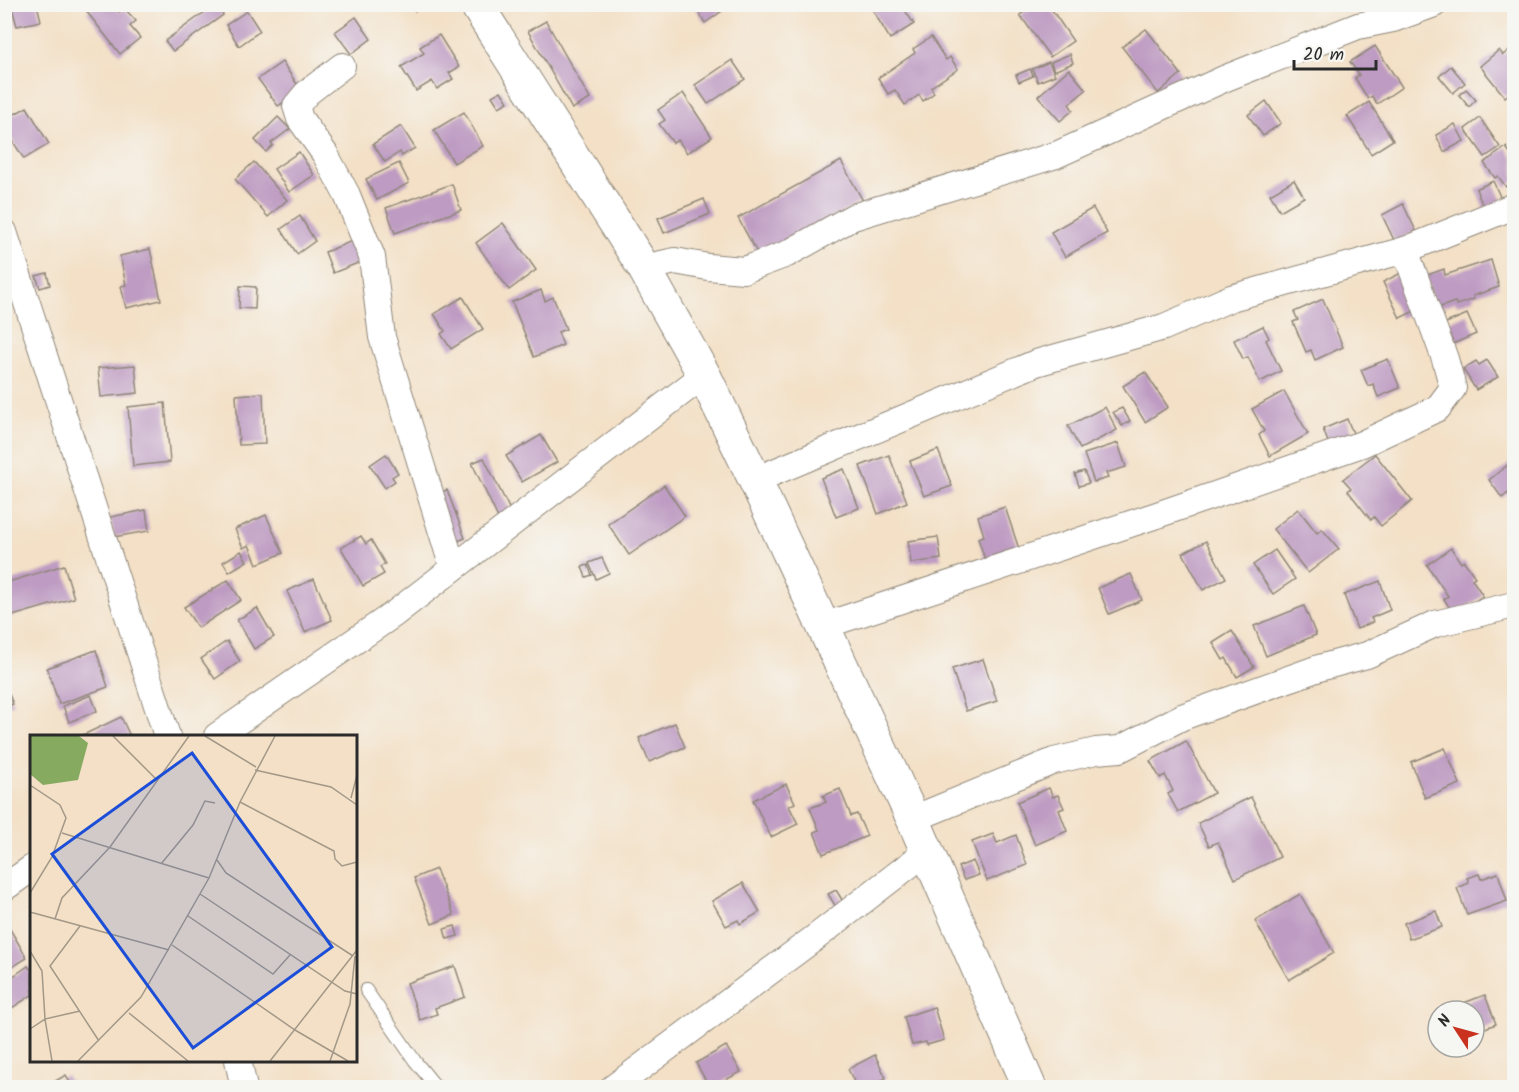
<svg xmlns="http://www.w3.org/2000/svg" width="1519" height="1092" viewBox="0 0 1519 1092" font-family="Kalam,sans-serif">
<rect width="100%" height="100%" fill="#f6f6f2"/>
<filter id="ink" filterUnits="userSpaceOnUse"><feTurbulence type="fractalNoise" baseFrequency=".0167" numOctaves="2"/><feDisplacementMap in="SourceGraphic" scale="12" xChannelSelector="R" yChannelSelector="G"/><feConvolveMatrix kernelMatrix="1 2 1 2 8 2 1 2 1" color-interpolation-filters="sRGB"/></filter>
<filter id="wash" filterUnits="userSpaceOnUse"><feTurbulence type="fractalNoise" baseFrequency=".008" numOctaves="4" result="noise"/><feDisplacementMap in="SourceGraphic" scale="24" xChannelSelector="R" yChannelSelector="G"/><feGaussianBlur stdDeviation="1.35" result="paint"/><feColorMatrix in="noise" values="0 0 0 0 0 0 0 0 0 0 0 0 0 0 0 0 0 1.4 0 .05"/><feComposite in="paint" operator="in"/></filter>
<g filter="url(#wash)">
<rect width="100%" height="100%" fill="#f3e0c6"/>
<g id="blocks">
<g fill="#be9bc2">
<polygon points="11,4 37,4 41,21 17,26"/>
<polygon points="96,4 113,4 119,12 124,8 136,21 130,26 140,38 120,54 87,12"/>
<polygon points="216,4 223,15 173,51 165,41"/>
<polygon points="411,4 424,4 415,11"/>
<polygon points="693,4 732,4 705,23"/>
<polygon points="869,4 901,4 914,24 890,39"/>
<polygon points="1035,4 1048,4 1073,41 1050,57 1020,15"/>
<polygon points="247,11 260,31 239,46 226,25"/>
<polygon points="356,17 371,39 351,54 335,32"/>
<polygon points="546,21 590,99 572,109 528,31"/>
<polygon points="1146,29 1181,74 1158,93 1122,47"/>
<polygon points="439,35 459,67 449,73 453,79 437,89 432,81 416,91 401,67 424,53 420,47"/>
<polygon points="931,37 946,60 950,57 958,69 931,87 934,93 923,101 919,95 905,105 895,90 888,94 878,78 915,53 913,49"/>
<polygon points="1375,46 1402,87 1377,104 1372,96 1368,99 1355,78 1359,75 1350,62"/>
<polygon points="1514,46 1514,90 1505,97 1480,66 1499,50 1503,55"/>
<polygon points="1070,54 1073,63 1054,71 1051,62"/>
<polygon points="732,60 745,79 708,104 695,85"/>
<polygon points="282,62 301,90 278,106 258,79"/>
<polygon points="1049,62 1055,75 1038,82 1032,69"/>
<polygon points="1451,66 1465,83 1453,93 1439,76"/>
<polygon points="1030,69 1033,76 1019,82 1016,75"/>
<polygon points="1069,69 1086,90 1069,104 1073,110 1060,121 1038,96"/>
<polygon points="1466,89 1476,100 1469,107 1459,95"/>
<polygon points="501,91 508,102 499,107 492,96"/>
<polygon points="683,93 712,137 687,153 678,140 673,143 659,124 665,120 658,110"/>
<polygon points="1266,101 1281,123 1263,136 1248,115"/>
<polygon points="1369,102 1393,140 1371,154 1347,116"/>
<polygon points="27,107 49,144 24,159 4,127 4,120"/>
<polygon points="464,112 483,146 454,163 434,130"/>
<polygon points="278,117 290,129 271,143 273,145 266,152 255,140"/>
<polygon points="1480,118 1500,147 1485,157 1465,129"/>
<polygon points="1455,124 1464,141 1444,152 1436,135"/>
<polygon points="401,126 415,148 402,156 400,152 385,162 373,144"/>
<polygon points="1506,147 1514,159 1514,182 1506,187 1498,176 1495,178 1484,163"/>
<polygon points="299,152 314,175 289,192 274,169"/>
<polygon points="841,161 863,201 760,258 738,218"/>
<polygon points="254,162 287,200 268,217 235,179"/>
<polygon points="399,163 409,183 377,200 366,179"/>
<polygon points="1294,180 1304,197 1280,211 1270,194"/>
<polygon points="1493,181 1502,201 1484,209 1476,189"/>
<polygon points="452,184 461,210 395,233 386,208"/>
<polygon points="704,199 710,214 664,233 658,218"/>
<polygon points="1403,204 1416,231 1395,242 1382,215"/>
<polygon points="1093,208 1107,233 1065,257 1051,232"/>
<polygon points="300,216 315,241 297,254 281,229"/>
<polygon points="503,223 536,270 509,290 476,243"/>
<polygon points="355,240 363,261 333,273 325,252"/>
<polygon points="150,249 161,300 126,308 121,286 126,285 120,256"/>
<polygon points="1491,260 1499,287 1473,296 1474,299 1457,305 1455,302 1435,309 1425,276 1444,269 1445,275"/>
<polygon points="1405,271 1423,307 1400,318 1383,282"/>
<polygon points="47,273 50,285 40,288 36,276"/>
<polygon points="240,286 256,287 255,309 239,308"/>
<polygon points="541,290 545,301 553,297 566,329 558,332 563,345 534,357 512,302"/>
<polygon points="463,297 483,329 451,349 441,334 445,331 434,314"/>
<polygon points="1323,299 1343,347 1315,360 1311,350 1306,352 1293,322 1298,320 1294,312"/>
<polygon points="1467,314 1476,334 1448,346 1439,326"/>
<polygon points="1263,326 1269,338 1266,340 1281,371 1260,382 1248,357 1243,359 1234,340"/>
<polygon points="1388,359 1400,388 1378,397 1373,384 1368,386 1361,370"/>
<polygon points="1487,360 1498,377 1476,390 1463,369 1476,361 1479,365"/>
<polygon points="4,361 9,380 4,380"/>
<polygon points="135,365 138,393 101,397 98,368"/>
<polygon points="1145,372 1168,407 1145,422 1123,386"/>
<polygon points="1284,391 1308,434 1270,456 1259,435 1264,431 1252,409"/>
<polygon points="263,393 265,444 239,445 236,395"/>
<polygon points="165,403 170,462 133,466 128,407"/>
<polygon points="1105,407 1117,430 1080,449 1068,426"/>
<polygon points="1122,408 1130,421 1122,426 1113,412"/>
<polygon points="1347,419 1356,440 1331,450 1323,429"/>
<polygon points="541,435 557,462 522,482 506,456"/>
<polygon points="1118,443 1126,467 1106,473 1108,478 1094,482 1084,454"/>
<polygon points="938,450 952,486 924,496 910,461"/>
<polygon points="386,454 398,473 392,477 395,481 385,488 370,465"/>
<polygon points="1375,454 1412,501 1381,526 1374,517 1371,520 1348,491 1351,488 1343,479"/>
<polygon points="889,455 907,502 878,514 860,466"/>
<polygon points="484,458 511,512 498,518 472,463"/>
<polygon points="1514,460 1514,502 1508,493 1502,498 1489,480"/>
<polygon points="844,469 859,508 836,517 821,478"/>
<polygon points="1084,471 1089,483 1079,486 1075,474"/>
<polygon points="664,485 685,516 629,555 608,524"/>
<polygon points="447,490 465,538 453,543 435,494"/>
<polygon points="1005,507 1020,552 986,563 978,538 984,536 978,516"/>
<polygon points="1298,509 1317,533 1322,529 1339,549 1308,573 1273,529"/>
<polygon points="146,510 149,531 114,537 110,517"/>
<polygon points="266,515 283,553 257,564 249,545 243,548 235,529"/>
<polygon points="361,536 366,544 371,540 385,564 380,567 384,574 363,586 341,548"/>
<polygon points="938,537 941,559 911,563 908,541"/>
<polygon points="1206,541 1226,578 1203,590 1183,553"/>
<polygon points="1451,548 1461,563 1464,561 1475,577 1472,579 1483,596 1454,615 1444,599 1448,596 1427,565"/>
<polygon points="1275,550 1295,579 1273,594 1253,565"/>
<polygon points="241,551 247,561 229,572 223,562"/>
<polygon points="602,558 609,573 596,579 589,563"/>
<polygon points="64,565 74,598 9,617 5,603 5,583"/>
<polygon points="588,565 592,575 586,577 582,567"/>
<polygon points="1131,574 1142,600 1109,614 1098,588"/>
<polygon points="314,579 332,620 305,632 287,591"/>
<polygon points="228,580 241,600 198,628 184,607"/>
<polygon points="1380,581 1390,610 1371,618 1373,622 1357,629 1344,595"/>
<polygon points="1304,606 1316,635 1266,656 1254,626"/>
<polygon points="257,608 274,637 254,649 237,620"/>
<polygon points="1232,631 1254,667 1237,677 1226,658 1223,660 1213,643"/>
<polygon points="227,641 240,661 215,679 201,659"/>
<polygon points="96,650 108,687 59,704 47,668"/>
<polygon points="983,659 997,701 966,711 952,669"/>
<polygon points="4,682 13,704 4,707"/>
<polygon points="91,695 97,711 69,722 63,706"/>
<polygon points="121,717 130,736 81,736"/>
<polygon points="675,723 685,747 649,762 639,738"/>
<polygon points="1186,741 1214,793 1178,812 1168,794 1173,791 1165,775 1160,778 1150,761"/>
<polygon points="1445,748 1460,784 1425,798 1411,762"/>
<polygon points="786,784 795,803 789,806 798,824 771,837 753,800"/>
<polygon points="1049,788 1053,797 1058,795 1064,808 1059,810 1067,831 1035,845 1017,802"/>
<polygon points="840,789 851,816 857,814 867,836 823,854 814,832 819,830 810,808 826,802 823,796"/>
<polygon points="1251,797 1280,857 1235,879 1218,842 1209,846 1198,823"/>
<polygon points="993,834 997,843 1016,835 1027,865 987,881 972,842"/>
<polygon points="973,861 979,875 964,880 958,867"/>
<polygon points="436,869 454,915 432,924 414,878"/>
<polygon points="1498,873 1507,901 1467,915 1457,888 1469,883 1467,878 1479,874 1481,879"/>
<polygon points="743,883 760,912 740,924 738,920 726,926 712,901"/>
<polygon points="836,890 844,903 836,907 828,894"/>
<polygon points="1300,894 1334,953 1289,980 1255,921"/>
<polygon points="1436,911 1442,927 1409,939 1404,923"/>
<polygon points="4,919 27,958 4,972"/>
<polygon points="455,926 458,936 447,939 444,929"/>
<polygon points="28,966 32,971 32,995 9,1010 5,1002 5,982"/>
<polygon points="455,966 465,997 435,1008 437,1014 420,1020 407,983"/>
<polygon points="1485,995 1496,1024 1474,1032 1474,1011 1455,1011 1453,1007"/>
<polygon points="934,1007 944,1040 927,1045 926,1042 912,1045 904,1017"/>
<polygon points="726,1046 741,1072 710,1088 696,1063"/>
<polygon points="875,1055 886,1078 868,1088 857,1088 848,1069"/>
<polygon points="66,1075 73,1088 43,1088"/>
<polygon points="318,1081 322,1088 307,1088"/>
<polygon points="850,1083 851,1088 836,1088 836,1087"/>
</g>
</g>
</g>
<g filter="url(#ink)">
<use href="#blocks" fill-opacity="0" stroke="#8f8678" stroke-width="1.5"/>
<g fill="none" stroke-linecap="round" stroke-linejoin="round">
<defs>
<polyline id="lane" points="366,990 415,1061 437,1088"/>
<g id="street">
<polyline points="342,66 307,93 296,106 300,119 325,154 347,195 372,257 382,337 453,568"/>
<polyline points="4,232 167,736"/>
<polyline points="644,268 675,261 708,267 744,270 787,254 853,217 1056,155 1226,78 1358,26 1393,19 1434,4"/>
<polyline points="755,480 1036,363 1164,327 1231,298 1405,250 1514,206"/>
<polyline points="823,626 1154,516 1362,444 1438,408 1453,388 1445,359 1405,250"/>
<polyline points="217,736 394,614 704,375"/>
<polyline points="913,819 1054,761 1096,751 1120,749 1182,717 1319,668 1367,655 1435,624 1514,605"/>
<polyline points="4,888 32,868"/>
<polyline points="238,1060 244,1088"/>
<polyline points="613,1088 816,937 926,852"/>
</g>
<polyline id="secondary" points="476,4 644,268 704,375 755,480 913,819 1030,1088"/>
</defs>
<use href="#lane" stroke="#8f8678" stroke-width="14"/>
<use href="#street" stroke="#8f8678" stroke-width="28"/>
<use href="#secondary" stroke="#8f8678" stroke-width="35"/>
<use href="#lane" stroke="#fff" stroke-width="12"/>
<use href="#street" stroke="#fff" stroke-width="26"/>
<use href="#secondary" stroke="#fff" stroke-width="33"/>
</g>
</g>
<g transform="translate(30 735)">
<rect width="327" height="327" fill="#f3e0c6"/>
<path d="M 0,1 L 49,1 L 58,8 L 48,45 L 13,50 L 0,39 Z" fill="#86ab60"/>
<path fill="none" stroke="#a39888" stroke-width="1.5" d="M 83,1 L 128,46M 175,1 L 226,32M 225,35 L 301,52 L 327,70M 0,50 L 30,70 L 36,83 L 22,122 L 0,158M 321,63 L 327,40M 210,67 L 304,116 L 305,124 L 312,131 L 327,127M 32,98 L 179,143M 187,125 L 196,138 L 323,221M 131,129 L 163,90 L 175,66 L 185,68M 170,159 L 315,256 L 327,259M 0,177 L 139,215M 158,181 L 243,239 L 260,220M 25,184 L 32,163 L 80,112 L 159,1M 50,191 L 20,231 L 69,306M 142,210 L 265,295 L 318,326M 0,216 L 12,236 L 15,284 L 0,294M 99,278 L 158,326M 22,326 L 15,284 L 50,276M 48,326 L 111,262 L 179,143 L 210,67 L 245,1M 240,326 L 327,215M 300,326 L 320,269 L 325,221"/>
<path fill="#1d4ed8" fill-opacity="0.15" stroke="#1d4ed8" stroke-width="3" d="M 162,18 L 302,212 L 163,313 L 22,119 Z"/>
<rect width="327" height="327" fill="none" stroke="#2b2b2b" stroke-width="3"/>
</g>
<rect width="1519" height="1092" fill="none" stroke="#f6f6f2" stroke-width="24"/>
<g transform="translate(1456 1029) rotate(306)"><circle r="28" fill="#f6f6f2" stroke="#a5a5a2" stroke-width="1.5"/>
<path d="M0-4.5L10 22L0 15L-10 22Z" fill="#c8321e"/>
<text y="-9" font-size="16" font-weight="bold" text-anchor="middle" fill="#2b2b2b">N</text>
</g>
<path d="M1294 60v9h82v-9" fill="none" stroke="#2b2b2b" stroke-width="3"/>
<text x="1303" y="60" font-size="18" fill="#2b2b2b" stroke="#f6f6f2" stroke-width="4.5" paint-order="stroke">20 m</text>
</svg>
